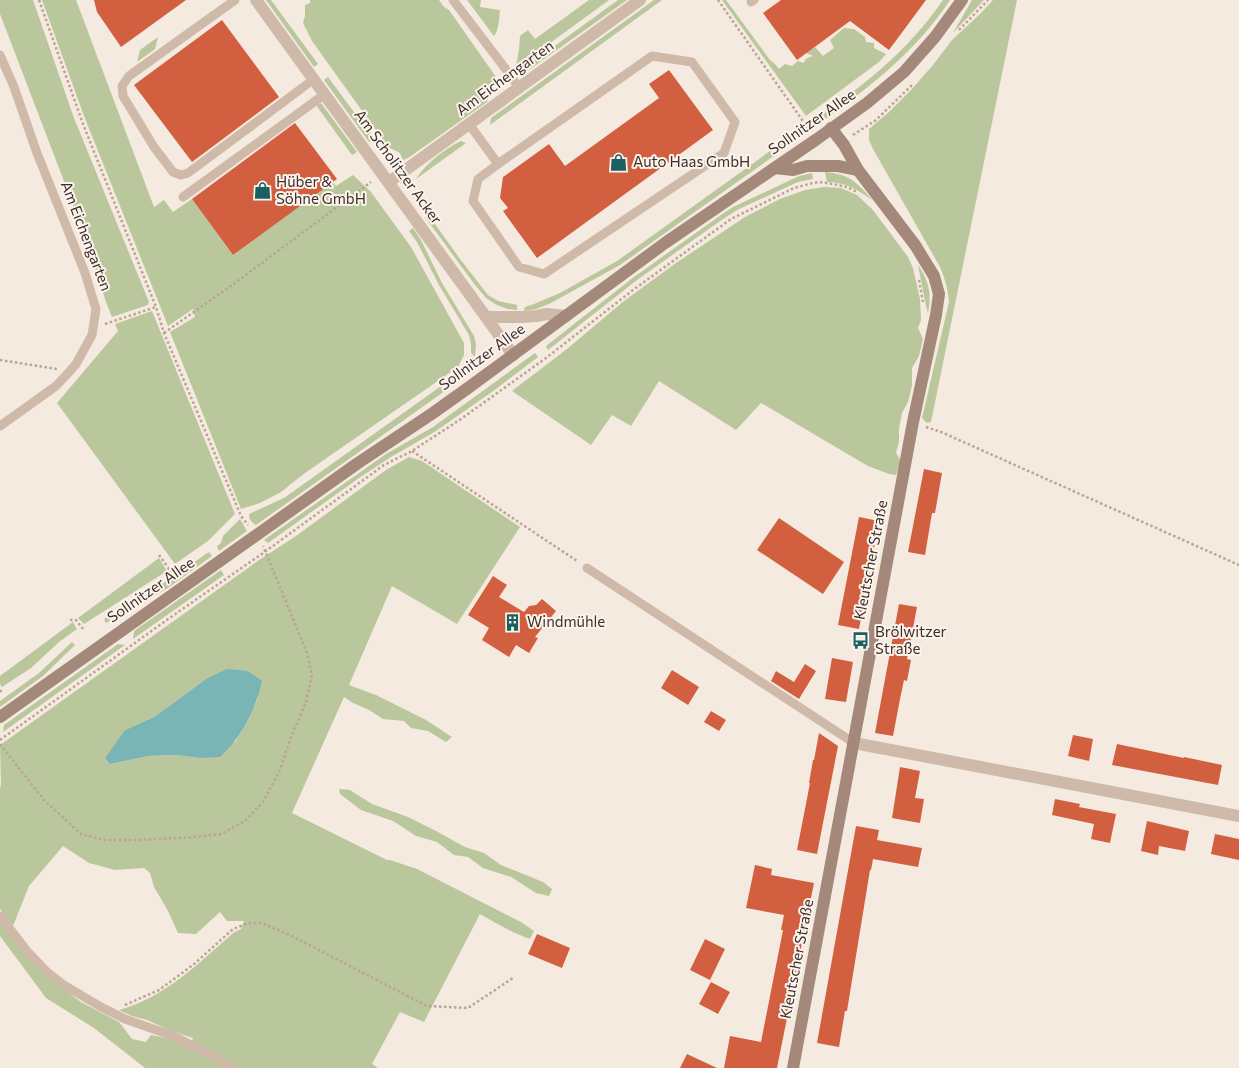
<svg xmlns="http://www.w3.org/2000/svg" width="1239" height="1068" viewBox="0 0 1239 1068" font-family="Commissioner,sans-serif">
<rect width="100%" height="100%" fill="#f5eadf"/>
<g fill="#bac79d" fill-rule="evenodd">
<polygon points="0,0 33,0 74,118 149,302 148,305 112,317 106,302 85,236 0,14"/>
<polygon points="42,0 76,0 154,207 164,200 173,212 192,199 233,255 332,182 336,186 353,175 371,192 411,247 464,343 464,355 458,367 305,473 281,492 260,503 241,509 170,332 195,317 193,309 168,326 84,116"/>
<polygon points="266,0 271,0 318,64 314,67"/>
<polygon points="310,0 439,0 444,7 449,10 496,77 492,87 487,102 408,158 403,160 400,153 388,147 312,41 303,23 305,16 305,5 310,3"/>
<path d="M 467,0 L 481,0 L 480,7 L 500,10 C 499,19 499,30 494,36 Z"/>
<polygon points="589,0 609,0 516,68 516,66 519,50 520,36 528,30 535,39"/>
<polygon points="618,0 627,0 526,72 523,69"/>
<polygon points="654,0 662,0 490,125 491,118"/>
<polygon points="722,0 726,0 770,60 774,63 779,69 785,64 792,66 798,61 803,63 807,58 813,56 806,53 815,47 823,56 834,48 830,40 844,28 854,29 865,37 866,42 874,43 874,48 886,54 879,62 806,116"/>
<path d="M 943,0 L 950,0 C 914,55 862,93 810,130 L 807,125 C 858,90 908,52 943,0 Z"/>
<polygon points="972,0 984,0 953,33"/>
<path d="M 993,0 L 1017,0 L 931,422 L 927,423 L 922,418 L 949,302 C 948,289 945,279 940,267 L 873,149 L 869,140 L 869,129 L 888,113 L 911,90 L 933,65 L 952,40 L 980,14 Z"/>
<polygon points="158,37 155,49 137,62 140,50"/>
<polygon points="328,77 373,138 371,142 369,142 324,80"/>
<polygon points="321,103 357,152 352,155 316,105"/>
<polygon points="798,131 802,136 620,265 549,304 536,309 524,311 525,307 534,304 560,293 617,261"/>
<path d="M 461,141 L 466,143 L 416,179 C 425,164 446,148 461,141 Z"/>
<path d="M 825,172 C 850,174 858,183 873,201 C 859,190 845,182 827,182 Z"/>
<polygon points="812,173 813,179 798,182 737,210 723,219 637,280 548,350 546,346 634,277 721,215 733,207 799,176"/>
<polygon points="824,187 841,188 857,195 873,210 908,257 913,268 920,299 921,320 918,328 923,339 919,356 912,368 912,386 908,402 902,413 899,429 899,442 896,453 901,461 896,475 889,474 868,466 761,403 736,430 659,381 631,426 612,415 591,445 512,391 567,349 624,301 676,263 745,217 780,199 805,190"/>
<polygon points="430,217 460,259 488,295 498,301 517,305 517,310 508,309 497,305 486,298 475,285 425,217"/>
<polygon points="413,228 420,238 442,283 474,336 476,344 475,357 471,353 471,344 469,335 439,285 417,242 409,231"/>
<path d="M 918,265 C 929,280 932,296 928,313 L 926,306 Z"/>
<polygon points="152,311 235,514 208,541 175,564 57,403 118,331 115,324"/>
<polygon points="535,353 538,357 496,389 436,431 391,457 359,478 268,543 264,540 386,454 433,427"/>
<path d="M 458,374 L 466,376 L 256,525 C 251,522 249,519 249,514 L 284,498 Z"/>
<path d="M 409,457 L 422,461 L 520,527 L 457,624 L 392,586 L 349,685 L 376,695 L 426,720 L 452,737 L 446,742 L 428,731 L 411,728 L 404,721 L 383,719 L 369,710 L 353,703 L 344,697 L 292,813 L 387,860 L 390,860 L 417,869 L 521,922 L 534,931 L 530,939 C 512,933 496,923 480,914 L 424,1022 L 400,1012 L 372,1064 L 378,1068 L 145,1068 L 94,1028 L 46,998 L 0,936 L 0,923 L 44,974 L 81,1002 L 119,1022 L 132,1039 L 146,1042 L 151,1035 L 175,1040 L 189,1048 L 193,1038 L 169,1030 L 147,1020 L 132,1016 L 119,1010 C 164,998 199,963 233,933 L 241,929 L 244,921 L 227,921 L 220,912 L 196,934 L 178,933 L 168,911 L 154,887 L 150,873 L 144,868 L 115,870 L 89,863 L 63,846 L 29,886 L 13,926 L 0,909 L 0,789 L 1,784 L 0,745 L 259,560 L 296,536 L 386,470 ZM 206,679 L 258,698 L 247,723 L 235,742 L 199,758 L 177,755 L 149,756 L 110,764 L 125,730 L 154,717 Z"/>
<polygon points="240,519 247,531 219,551 217,546 221,543 223,536"/>
<polygon points="209,552 212,556 168,588 106,623 104,619 152,591"/>
<polygon points="159,558 167,571 84,624 78,618"/>
<polygon points="221,570 224,575 133,639 134,631"/>
<polygon points="73,622 77,629 59,642 31,668 2,687 0,684 0,676"/>
<polygon points="72,642 75,645 43,676 0,707 0,701 39,673"/>
<polygon points="118,644 125,645 3,732 4,725"/>
<polygon points="339,789 350,790 372,804 408,817 436,831 465,847 484,853 501,865 543,882 552,889 549,896 536,893 511,877 483,868 468,857 454,855 437,842 416,836 393,821 361,810 340,794"/>
</g>
<path fill="#7ab5b6" d="M 227,669 L 248,671 L 262,681 C 257,703 248,725 234,742 C 230,747 225,752 220,757 L 199,758 L 177,755 L 149,756 L 110,764 L 105,758 L 125,730 L 154,717 L 206,679 Z"/>
<g fill="#d26040">
<polygon points="94,0 186,0 121,47 97,12"/>
<polygon points="781,0 926,0 889,50 850,21 797,60 763,13"/>
<polygon points="222,20 279,97 192,162 134,85"/>
<polygon points="669,70 713,130 537,258 503,211 508,208 500,198 503,177 549,144 565,166 659,98 649,84"/>
<polygon points="295,123 337,179 233,255 192,199"/>
<polygon points="924,469 942,473 935,513 932,513 925,555 908,552"/>
<polygon points="859,517 879,521 859,629 838,625"/>
<polygon points="779,518 844,562 823,594 757,550"/>
<polygon points="493,576 507,585 499,597 524,612 529,606 536,605 542,599 556,611 535,637 538,638 529,653 516,645 509,657 482,640 489,628 468,615"/>
<polygon points="899,604 917,607 907,659 911,660 907,681 904,680 900,699 893,736 875,733"/>
<polygon points="832,658 853,662 846,702 825,699"/>
<polygon points="805,664 816,671 799,699 771,681 776,671 794,682"/>
<polygon points="672,670 699,687 688,705 661,688"/>
<polygon points="711,711 726,720 719,731 704,722"/>
<polygon points="819,733 838,746 817,854 797,850 810,783 809,783 813,760 814,760"/>
<polygon points="1073,735 1093,739 1089,761 1068,756"/>
<polygon points="1117,744 1184,758 1184,757 1222,765 1218,785 1112,765"/>
<polygon points="900,767 920,771 915,798 924,799 920,823 892,818"/>
<polygon points="1055,799 1080,804 1079,807 1116,814 1110,843 1091,839 1094,824 1052,815"/>
<polygon points="1147,821 1189,831 1185,851 1159,846 1158,855 1141,851"/>
<polygon points="856,826 879,830 877,840 922,848 918,867 873,859 871,870 870,870 847,1011 845,1011 839,1047 817,1043"/>
<polygon points="1215,834 1239,839 1239,860 1211,854"/>
<polygon points="755,865 772,869 771,875 814,883 777,1068 724,1068 730,1036 761,1042 783,930 781,930 784,915 746,908"/>
<polygon points="537,934 570,948 562,968 528,954"/>
<polygon points="705,939 725,949 710,980 690,970"/>
<polygon points="711,982 730,992 718,1014 699,1004"/>
<polygon points="687,1054 717,1068 680,1068"/>
</g>
<g fill="none" stroke-linecap="round" stroke-linejoin="round">
<g stroke="#bca393" stroke-width="2.5" stroke-dasharray="2.5 2.5" stroke-linecap="butt">
<polyline points="39,0 83,124 156,307 164,333 241,516 248,525"/>
<polyline points="718,0 805,124 807,130"/>
<polyline points="959,30 988,0"/>
<polyline points="853,135 876,120 913,84"/>
<polyline points="919,280 923,302"/>
<polyline points="105,324 156,307"/>
<polyline points="164,333 228,288 371,182"/>
<polyline points="0,360 57,369"/>
<polyline points="926,427 941,432 1239,565"/>
<polyline points="412,451 577,561"/>
<polyline points="159,555 172,573"/>
<polyline points="70,620 76,620 83,629"/>
<polyline points="0,690 3,694"/>
<polyline points="0,740 171,617 266,551 384,465 412,451 461,419 546,358 633,290 731,219 794,188 813,183 819,182 833,184 847,187 857,192"/>
<polyline points="0,744 44,800 81,834 104,840 138,840 194,837 221,834 245,821 263,802 280,770 291,737 306,702 312,675 307,653 263,546"/>
<polyline points="125,1005 159,990 193,965 233,929 248,923 261,923 290,935 427,1006 468,1008 513,978"/>
</g>
<g stroke="#cfbaa9" stroke-width="9">
<polyline points="235,0 129,76 122,86 123,96 154,147 173,172 181,175 188,173 314,79"/>
<polyline points="453,0 511,76 519,88"/>
<polyline points="751,2 754,0"/>
<polyline points="0,55 14,87 37,153 85,273 96,309 92,335 76,364 70,371 56,386 0,426"/>
<polygon points="652,56 692,62 735,122 724,153 544,274 519,267 473,201 478,179 498,164"/>
<polyline points="469,124 498,164"/>
<polyline points="183,197 325,94"/>
<polyline points="587,568 854,743"/>
<polyline points="0,916 27,951 47,972 64,985 101,1007 125,1019 176,1037 234,1068"/>
</g>
<g stroke="#cfbaa9" stroke-width="12">
<polyline points="256,0 486,317 513,355"/>
<polyline points="389,182 640,0"/>
<polyline points="486,317 522,317 536,316 547,314 566,316"/>
<polyline points="854,743 1239,816"/>
</g>
<g stroke="#a4887a" stroke-width="12">
<polyline points="775,168 793,170 807,166 838,166 858,170"/>
<polyline points="0,717 358,463 433,413 468,388 665,243 817,139 867,103 904,72 935,37 962,0"/>
<polyline points="793,1068 913,422 936,315 939,294 934,276 915,245 858,170 844,145 831,128"/>
</g>
</g>
<defs>
<symbol id="shop-bare" viewBox="-9 -9 18 18"><path d="M-5-2.5h2.3a2.7 3.5 0 0 1 5.4 0H5L5.5 6h-11ZM-1.5-2.5h3a1.5 2.3 0 0 0-3 0Z" fill="#1a6063" stroke="#fcf4ec" stroke-width="2.5" paint-order="stroke"/></symbol>
<symbol id="building-bare" viewBox="-9 -9 18 18"><path d="M-4-6H4V6H1V3H-1V6H-4ZM-2.5-4.3h1.7v1.8h-1.7ZM.8-4.3h1.7v1.8H.8ZM-2.5-1h1.7V.8h-1.7ZM.8-1h1.7V.8H.8Z" fill="#1a6063" stroke="#fcf4ec" stroke-width="2.5" paint-order="stroke"/></symbol>
<symbol id="bus-bare" viewBox="-9 -9 18 18"><path d="M-5-6H5V4H4V6H2V4H-2V6H-4V4H-5ZM-3.5-4V0h7V-4ZM-3.5 1.2v1.5H-2V1.2ZM2 1.2v1.5H3.5V1.2Z" fill="#1a6063" stroke="#fcf4ec" stroke-width="2.5" paint-order="stroke"/></symbol>
</defs>
<g fill-rule="evenodd">
<use href="#shop-bare" x="606" y="150" width="25" height="25"/>
<use href="#shop-bare" x="250" y="178" width="25" height="25"/>
<use href="#building-bare" x="500" y="610" width="25" height="25"/>
<use href="#bus-bare" x="848" y="628" width="25" height="25"/>
</g>
<g text-anchor="middle" stroke-width="4" stroke-linejoin="round" paint-order="stroke">
<g font-size="15" fill="#3c2f29" stroke="#fcf4ec">
<text transform="translate(505 78) rotate(-36)" y="5">Am Eichengarten</text>
<text transform="translate(812 122) rotate(-35)" y="5">Sollnitzer Allee</text>
<text transform="translate(398 167) rotate(54)" y="5">Am Scholitzer Acker</text>
<text transform="translate(86 236) rotate(69)" y="5">Am Eichengarten</text>
<text transform="translate(482 357) rotate(-36)" y="5">Sollnitzer Allee</text>
<text transform="translate(871 560) rotate(-79)" y="5">Kleutscher Straße</text>
<text transform="translate(151 590) rotate(-35)" y="5">Sollnitzer Allee</text>
<text transform="translate(797 959) rotate(-79)" y="5">Kleutscher Straße</text>
</g>
<g font-size="15" fill="#3c2f29" stroke="#fcf4ec" text-anchor="start">
<text x="633" y="167">Auto Haas GmbH</text>
<text x="276" y="187">Hüber &amp;<tspan x="276" dy="17">Söhne GmbH</tspan></text>
<text x="527" y="627">Windmühle</text>
<text x="875" y="637">Brölwitzer<tspan x="875" dy="17">Straße</tspan></text>
</g>
</g>
</svg>
